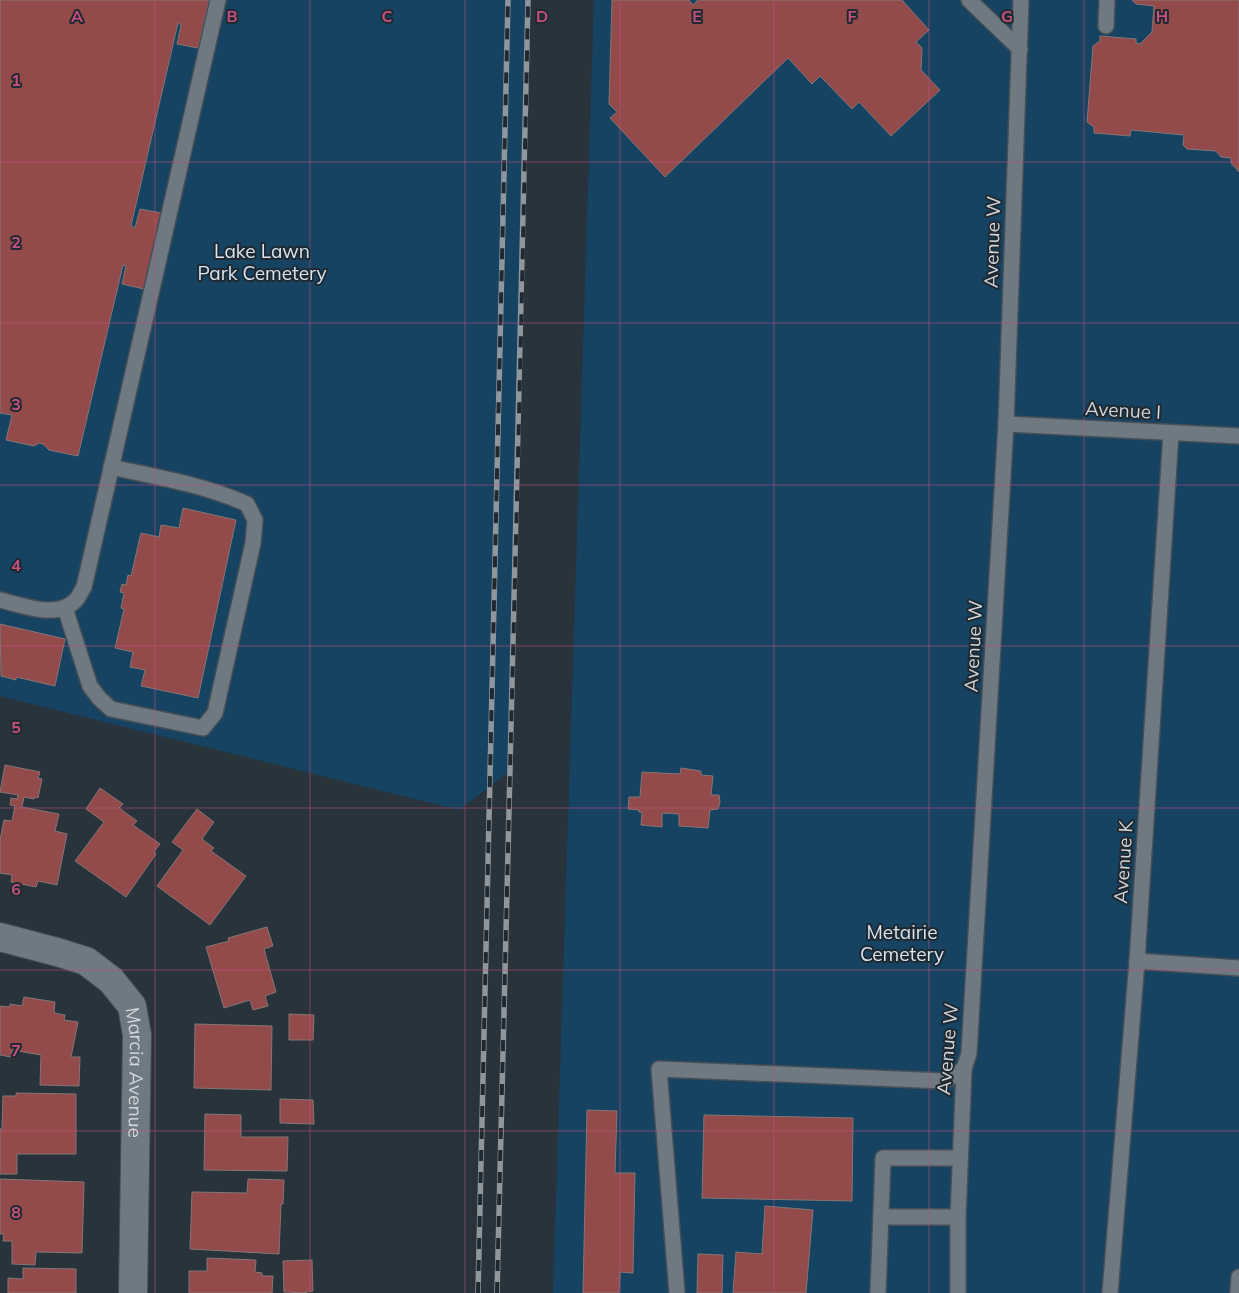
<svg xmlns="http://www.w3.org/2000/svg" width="1239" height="1293" viewBox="0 0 1239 1293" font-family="Mulish,sans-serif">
<rect width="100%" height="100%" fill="#29333b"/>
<g fill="#154361">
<polygon points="0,0 528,0 521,377 509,772 459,810 0,696"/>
<polygon points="594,0 1239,0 1239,1293 553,1293"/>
</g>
<g fill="#924a4b" stroke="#857675">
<polygon points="0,0 209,0 198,48 177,44 181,25 178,23 131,226 135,228 140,209 161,213 144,289 122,284 126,266 123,265 78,456 49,450 43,444 39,443 34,446 6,440 12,415 0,413"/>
<polygon points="612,0 689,0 693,5 698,0 902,0 929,30 916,42 922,48 921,70 940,90 891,136 859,102 852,109 820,76 812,84 788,58 665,177 610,118 617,112 609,104"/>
<polygon points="1132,0 1239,0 1239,172 1231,163 1231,158 1221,157 1216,151 1187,149 1183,145 1184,135 1131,130 1130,136 1094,133 1094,127 1087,122 1093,46 1100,41 1100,36 1136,39 1136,43 1140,44 1152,32 1154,6 1136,4"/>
<polygon points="183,508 236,520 198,698 141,686 145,670 130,667 133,652 115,648 124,609 121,608 124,593 120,592 122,584 126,585 128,575 131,576 141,533 159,537 161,525 179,528"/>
<polygon points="0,624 65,639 55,686 16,677 16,680 1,676"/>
<polygon points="5,765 40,772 38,778 42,779 38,798 34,797 34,799 24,797 22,807 59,814 55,831 67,834 57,885 38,881 36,887 11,882 12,875 0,873 0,840 4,820 12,821 15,806 10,805 11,798 17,799 18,795 0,792"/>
<polygon points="681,768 701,771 701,775 713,776 711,795 719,795 720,802 718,809 710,810 708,828 679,826 679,814 662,813 662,827 641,825 642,812 639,812 639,810 628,809 629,797 640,797 642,772 680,774"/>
<polygon points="100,788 123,804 119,808 137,821 133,825 160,844 154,852 156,854 126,897 75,861 104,822 86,809"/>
<polygon points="197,809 214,822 202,839 214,848 211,851 246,876 210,925 157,886 183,850 172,842"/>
<polygon points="267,927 273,946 264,949 276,992 265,996 268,1006 253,1010 250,1000 224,1008 206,947 229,941 228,938"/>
<polygon points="24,997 55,1002 54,1013 65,1015 64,1020 78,1022 71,1057 80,1057 79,1086 40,1085 41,1055 12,1050 11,1057 0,1055 0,1006 10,1007 10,1004 22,1006"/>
<polygon points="289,1014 314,1015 313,1040 289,1040"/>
<polygon points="195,1024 272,1026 271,1090 194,1088"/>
<polygon points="16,1093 76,1094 76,1154 17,1154 17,1174 0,1174 0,1129 2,1129 3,1096 16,1096"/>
<polygon points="280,1099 313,1100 314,1124 280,1123"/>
<polygon points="587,1110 617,1111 615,1173 635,1173 633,1273 620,1272 619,1293 583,1293"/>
<polygon points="205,1114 241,1115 241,1137 288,1137 287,1171 204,1170"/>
<polygon points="704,1115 853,1118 852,1201 702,1198"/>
<polygon points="0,1179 84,1182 82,1253 36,1252 35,1265 12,1264 12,1241 3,1241 4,1234 0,1234"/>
<polygon points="248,1179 284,1180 283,1204 281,1204 279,1254 190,1249 192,1192 247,1193"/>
<polygon points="765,1206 813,1210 806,1293 733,1293 736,1252 762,1254"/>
<polygon points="698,1254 723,1255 722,1293 697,1293"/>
<polygon points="207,1258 256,1260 255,1272 262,1273 262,1276 273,1276 272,1293 189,1293 189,1271 207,1271"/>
<polygon points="312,1260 313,1291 306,1292 306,1293 284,1292 283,1261"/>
<polygon points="23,1268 76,1269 76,1293 8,1293 8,1278 23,1279"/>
</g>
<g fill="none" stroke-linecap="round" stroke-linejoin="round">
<defs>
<g id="lane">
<polyline points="969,0 1020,49"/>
<polyline points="1106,26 1107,0"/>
<polyline points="1006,424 1239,436"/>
<path d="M 0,600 C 22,605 57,620 76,600 C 79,597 81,591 84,587 L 218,0"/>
<path d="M 65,608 L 90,686 L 99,698 L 111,709 L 203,728 L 215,713 L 253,543 L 255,520 L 247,504 C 204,485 157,477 111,467"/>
<polyline points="1137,961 1239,968"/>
<polyline points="881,1217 958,1217"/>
<polyline points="677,1293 659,1069 944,1081 964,1069"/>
<polyline points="878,1293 883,1158 960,1158"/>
<polyline points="958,1293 958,1217 964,1069 969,1053 1006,424 1021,0"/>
<polyline points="1110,1293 1137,961 1171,433"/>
<polyline points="1238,1293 1239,1277"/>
</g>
<g id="street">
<path id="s1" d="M 0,937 L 57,952 L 86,961 L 111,980 L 132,1006 L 137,1035 L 133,1293"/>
</g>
</defs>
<use href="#lane" stroke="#474f56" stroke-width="18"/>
<use href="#street" stroke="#474f56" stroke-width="30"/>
<use href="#lane" stroke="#6e7982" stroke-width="15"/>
<use href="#street" stroke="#6e7982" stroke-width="28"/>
<defs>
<g id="rail">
<polyline points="478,1293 508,0"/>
<path d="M 497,1293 C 507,862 520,431 528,0"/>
</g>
</defs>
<use href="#rail" stroke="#8f969c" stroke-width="5.5"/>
<use href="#rail" stroke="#202930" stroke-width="4" stroke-dasharray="11" stroke-linecap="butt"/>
</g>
<path fill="none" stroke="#c65181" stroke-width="1" stroke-opacity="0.55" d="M 155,0 L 155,1293M 310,0 L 310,1293M 465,0 L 465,1293M 620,0 L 620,1293M 774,0 L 774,1293M 929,0 L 929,1293M 1084,0 L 1084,1293M 0,162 L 1239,162M 0,323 L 1239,323M 0,485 L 1239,485M 0,646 L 1239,646M 0,808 L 1239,808M 0,970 L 1239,970M 0,1131 L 1239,1131"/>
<g text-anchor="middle" stroke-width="4" stroke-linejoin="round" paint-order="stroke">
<g font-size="19" fill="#d0d6db" stroke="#202930">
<text transform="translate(992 242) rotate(-88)" y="7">Avenue W</text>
<text transform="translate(1123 410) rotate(3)" y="7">Avenue I</text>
<text transform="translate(973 646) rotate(-87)" y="7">Avenue W</text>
<text transform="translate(1123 862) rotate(-86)" y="7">Avenue K</text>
<text transform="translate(947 1049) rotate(-85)" y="7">Avenue W</text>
<text dy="7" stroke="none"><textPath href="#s1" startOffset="221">Marcia Avenue</textPath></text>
</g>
<g font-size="19" fill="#d5e5f3" stroke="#202930">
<text x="262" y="258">Lake Lawn<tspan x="262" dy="22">Park Cemetery</tspan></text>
<text x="902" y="939">Metairie<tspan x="902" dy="22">Cemetery</tspan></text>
</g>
</g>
<g font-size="16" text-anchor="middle" font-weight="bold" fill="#c65181" stroke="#202930" stroke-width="4" stroke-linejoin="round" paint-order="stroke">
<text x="77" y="22">A</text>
<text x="232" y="22">B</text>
<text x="387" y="22">C</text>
<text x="542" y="22">D</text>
<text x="697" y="22">E</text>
<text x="852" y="22">F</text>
<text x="1007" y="22">G</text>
<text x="1162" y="22">H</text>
<text x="16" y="86">1</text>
<text x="16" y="248">2</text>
<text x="16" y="410">3</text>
<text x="16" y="571">4</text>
<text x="16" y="733">5</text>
<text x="16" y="895">6</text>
<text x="16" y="1056">7</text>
<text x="16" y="1218">8</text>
</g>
</svg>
